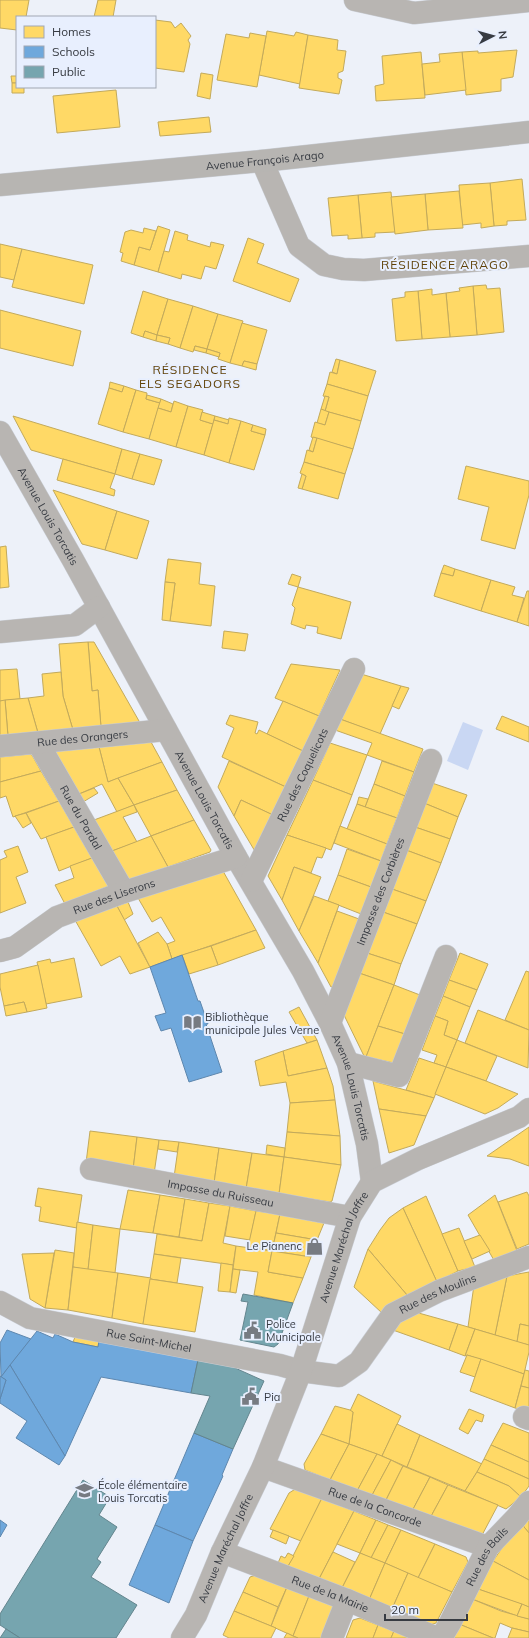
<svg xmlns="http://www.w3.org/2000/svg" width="529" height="1638" viewBox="0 0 529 1638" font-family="Mulish,sans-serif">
<rect width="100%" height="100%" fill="#edf1f9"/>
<polygon fill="#c9d7f3" points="463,722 483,730 468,770 447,761"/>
<g fill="#ffd966" stroke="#c3aa5b">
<polygon points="0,0 29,0 26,17 17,17 17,30 0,28"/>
<polygon points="98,0 116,0 113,17 94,17"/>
<polygon points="155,20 171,22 175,28 181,23 191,36 188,40 190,44 184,72 155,68"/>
<polygon points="267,31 294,36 296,32 308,35 300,84 259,75"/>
<polygon points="250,33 266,36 257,87 217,80 226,34 249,38"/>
<polygon points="308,35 338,40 337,50 346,51 343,71 338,73 338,78 342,80 339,94 299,88"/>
<polygon points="517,50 513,77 501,79 501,91 466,95 462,52 478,51 478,53"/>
<polygon points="421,52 425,98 376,101 375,86 384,84 382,56"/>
<polygon points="462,52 466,90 425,95 422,64 440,62 439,54"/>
<polygon points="201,73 213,75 210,99 197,96"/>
<polygon points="11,76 17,76 17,83 12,83"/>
<polygon points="12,83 17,83 17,87 24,87 24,93 12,93"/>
<polygon points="116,90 120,127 57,133 53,96"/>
<polygon points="209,117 211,132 160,136 158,122"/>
<polygon points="522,179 526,220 507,221 507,225 494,226 490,183"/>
<polygon points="490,183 494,226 481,228 481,223 462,225 459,185"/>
<polygon points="459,191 463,228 428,230 425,194"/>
<polygon points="391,192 395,232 375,233 375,237 362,238 358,195"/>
<polygon points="425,194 428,230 395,234 391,197"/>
<polygon points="358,195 362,238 348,239 348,235 332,236 328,198"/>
<polygon points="158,226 170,230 158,272 134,265 139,247 150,250"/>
<polygon points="144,228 156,231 150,250 139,247 134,265 121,261 123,253 120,252 125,232 131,230 143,233"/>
<polygon points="175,231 188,235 187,240 210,247 211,242 224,245 216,269 205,266 201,279 182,274 181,279 158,272 164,251 169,252"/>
<polygon points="248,238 264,244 257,263 299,279 290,302 233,281"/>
<polygon points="0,244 22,249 14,280 0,277"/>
<polygon points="22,249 93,265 84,304 12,287"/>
<polygon points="486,285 487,289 500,288 504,332 477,335 473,286"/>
<polygon points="473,286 477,335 450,337 446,293 460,291 459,288"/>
<polygon points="432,289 432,295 446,293 450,337 422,339 418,291"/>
<polygon points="143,291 168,299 157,335 145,331 143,337 131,333"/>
<polygon points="418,291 422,339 396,341 392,299 405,297 405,292"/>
<polygon points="168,299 193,306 180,348 168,344 170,338 157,335"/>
<polygon points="193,306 218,314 207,349 195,346 193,352 180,348"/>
<polygon points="0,310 81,331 73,366 0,348"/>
<polygon points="218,314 243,321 230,363 218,359 220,353 207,349"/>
<polygon points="242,323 267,330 257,364 244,361 242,366 230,363"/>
<polygon points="145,331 157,335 156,341 143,337"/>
<polygon points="157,335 170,338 168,344 156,341"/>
<polygon points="195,346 207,349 206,353 194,350"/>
<polygon points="207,349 220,353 219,357 206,353"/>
<polygon points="336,359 340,360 337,374 332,372"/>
<polygon points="340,360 376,371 368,396 327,384 330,372 337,374"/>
<polygon points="244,361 257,364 256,370 242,366"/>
<polygon points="110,382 124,386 122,392 109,388"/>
<polygon points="327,384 368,396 361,421 325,411 329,397 323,396"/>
<polygon points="124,386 136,390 123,432 98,424 109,388 122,392"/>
<polygon points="136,390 147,393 146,399 160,403 149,439 123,432"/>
<polygon points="147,395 161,399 160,403 146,399"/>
<polygon points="325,396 329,397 325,411 321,409"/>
<polygon points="161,399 173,404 171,412 158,408"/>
<polygon points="174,401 188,406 176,447 149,439 158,408 171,412"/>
<polygon points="188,406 203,410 200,420 213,424 204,455 176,447"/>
<polygon points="321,409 329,412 325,425 317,423"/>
<polygon points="202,412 215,416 213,424 200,420"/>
<polygon points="329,412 361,421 353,449 311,437 315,422 325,425"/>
<polygon points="13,416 122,449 115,474 31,450"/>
<polygon points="215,416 229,420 228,424 214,420"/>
<polygon points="229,418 241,421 229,463 204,455 214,420 228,424"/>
<polygon points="241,421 253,425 251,431 265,435 254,470 229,463"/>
<polygon points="253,425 266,429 265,435 251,431"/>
<polygon points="313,437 317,438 313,452 309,450"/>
<polygon points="317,438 353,449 345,474 304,462 307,450 313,452"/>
<polygon points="122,449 140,454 132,479 115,474"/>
<polygon points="140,454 162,460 154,485 132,479"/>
<polygon points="63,459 115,474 110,488 115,490 114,496 57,480"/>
<polygon points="304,462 345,474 338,499 302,489 306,476 300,473"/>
<polygon points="466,466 529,481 529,495 515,549 481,540 489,507 458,499"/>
<polygon points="302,474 306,476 302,489 298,488"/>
<polygon points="53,490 117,511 105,550 82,544"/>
<polygon points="117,511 149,521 137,559 105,550"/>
<polygon points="6,546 9,587 0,588 0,547"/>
<polygon points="168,559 201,563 199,584 215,586 211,626 170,621 175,583 165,582"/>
<polygon points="444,565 455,569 453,576 441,573"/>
<polygon points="455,569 491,580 481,611 434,596 441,573 453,576"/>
<polygon points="292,574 301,577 298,587 288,584"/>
<polygon points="491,580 515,587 512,595 524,598 517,622 481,611"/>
<polygon points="165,582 175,583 170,621 162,620"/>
<polygon points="298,587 351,602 341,639 317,633 318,627 306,625 305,629 291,624 295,608 292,605"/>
<polygon points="527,591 529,591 529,626 517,622"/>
<polygon points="224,631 248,634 245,651 222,648"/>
<polygon points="88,642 94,642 139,721 137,723 101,727 98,690 92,691"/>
<polygon points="88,642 92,691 98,690 101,727 73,730 63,696 59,644"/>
<polygon points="291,664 340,670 319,716 275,698"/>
<polygon points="17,669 20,699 0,701 0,670"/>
<polygon points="61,672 63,696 73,730 38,733 28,698 44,696 42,674"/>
<polygon points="361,674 401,686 380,734 340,719"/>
<polygon points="401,686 409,688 399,709 392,706"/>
<polygon points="28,698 38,733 8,736 5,700"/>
<polygon points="5,700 8,736 0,737 0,701"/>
<polygon points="283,701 319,716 303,751 267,734"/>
<polygon points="230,715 258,722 255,733 257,734 259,730 303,751 286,787 222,757 234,728 226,724"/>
<polygon points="502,716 529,727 529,742 496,729"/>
<polygon points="340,719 423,749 414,772 367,755 372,743 335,730"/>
<polygon points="151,742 162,762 108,782 99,747"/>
<polygon points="330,743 367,755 352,795 313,780"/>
<polygon points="99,747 108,782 118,778 134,805 117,812 102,784 79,794 55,754 56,751"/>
<polygon points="30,754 32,755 41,771 0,782 0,757"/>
<polygon points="229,761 286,787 273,815 241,800 234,816 218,787"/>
<polygon points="382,761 414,772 405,796 374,784"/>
<polygon points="162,762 177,790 134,805 118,778"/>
<polygon points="41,771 59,801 13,817 6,796 0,798 0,782"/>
<polygon points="313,780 352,795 331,850 287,835"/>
<polygon points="432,783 467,795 458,817 424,803"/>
<polygon points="374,784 405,796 397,818 365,807"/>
<polygon points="94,788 98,793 83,802 79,794"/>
<polygon points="177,790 194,820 151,836 134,805"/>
<polygon points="359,797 368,799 365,807 357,804"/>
<polygon points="241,800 273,815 256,853 234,816"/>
<polygon points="59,801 74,827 41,839 26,813"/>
<polygon points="424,803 458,817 450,839 415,827"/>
<polygon points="357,804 397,818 387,844 347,829"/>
<polygon points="134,805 137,812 123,817 137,842 112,851 94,820"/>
<polygon points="26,813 31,823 23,828 15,816"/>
<polygon points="194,820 211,850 210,852 168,867 151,836"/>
<polygon points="340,826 387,844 381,861 334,843"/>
<polygon points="74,827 92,858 59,871 46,837"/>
<polygon points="415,827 450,839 441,863 406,850"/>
<polygon points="287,835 326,848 322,858 317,857 311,873 294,867 282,900 268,876"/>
<polygon points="151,836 168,867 129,881 112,851"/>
<polygon points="18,846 28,872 16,877 26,903 0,913 0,860 7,857 4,851"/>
<polygon points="347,849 381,861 371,887 338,875"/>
<polygon points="406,850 441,863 426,901 392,889"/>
<polygon points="92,858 109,886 65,904 55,885 74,878 70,866"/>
<polygon points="294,867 321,877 299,931 282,900"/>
<polygon points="223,871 256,930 172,959 167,944 175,941 161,917 152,922 138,898"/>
<polygon points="338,875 371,887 361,914 328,901"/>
<polygon points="392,889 426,901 417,924 383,912"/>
<polygon points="314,896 339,905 318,963 299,931"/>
<polygon points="128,902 133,914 124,920 117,906"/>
<polygon points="117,906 150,967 130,974 120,956 101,966 75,920"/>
<polygon points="337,911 359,919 334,986 331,987 318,963"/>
<polygon points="383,912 417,924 401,964 367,953"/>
<polygon points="256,930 265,948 218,965 211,946"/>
<polygon points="158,932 167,944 172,959 150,967 138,943"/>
<polygon points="211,946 218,965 189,974 182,955"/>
<polygon points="367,953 401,964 394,985 359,973"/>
<polygon points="460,953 488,964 477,990 449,980"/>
<polygon points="74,958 82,997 46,1004 37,962 50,959 51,963"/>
<polygon points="38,965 47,1008 27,1012 24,1002 4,1006 0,987 0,974"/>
<polygon points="526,971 529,972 529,1030 505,1020"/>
<polygon points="359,973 394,985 366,1057 364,1056 344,1015"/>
<polygon points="449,980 477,990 470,1007 443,996"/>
<polygon points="394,985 420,995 405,1034 378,1026"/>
<polygon points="443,996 470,1007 457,1040 444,1035 448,1021 435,1016"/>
<polygon points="24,1002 27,1012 6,1016 4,1006"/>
<polygon points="299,1007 317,1040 307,1043 289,1012"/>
<polygon points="478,1010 529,1030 528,1068 465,1043"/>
<polygon points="435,1016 448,1021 444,1035 457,1040 446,1067 434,1063 437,1055 422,1050"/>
<polygon points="378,1026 405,1034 394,1063 366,1057"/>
<polygon points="317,1040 327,1068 288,1076 283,1051"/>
<polygon points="457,1040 497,1056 486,1081 446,1067"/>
<polygon points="283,1051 288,1076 327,1068 333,1086 335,1100 290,1103 286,1082 260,1086 255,1061"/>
<polygon points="419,1058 446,1067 434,1098 406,1090"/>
<polygon points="446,1067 486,1081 518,1094 498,1108 485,1114 435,1094"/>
<polygon points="373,1081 434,1098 426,1116 379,1109"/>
<polygon points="335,1100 340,1136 287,1132 290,1103"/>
<polygon points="379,1109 426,1116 414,1145 389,1153"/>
<polygon points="529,1127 529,1166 510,1159 487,1156"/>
<polygon points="90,1131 137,1137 133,1170 86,1163"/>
<polygon points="287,1132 340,1136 341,1165 284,1157"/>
<polygon points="137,1137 159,1140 154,1174 133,1170"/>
<polygon points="159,1140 179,1142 177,1152 158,1149"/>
<polygon points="179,1142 219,1148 214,1183 174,1177"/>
<polygon points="267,1145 285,1148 284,1157 266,1154"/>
<polygon points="219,1148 252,1153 246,1189 214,1183"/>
<polygon points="252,1153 284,1157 279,1194 246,1189"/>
<polygon points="284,1157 341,1165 332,1201 330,1202 279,1194"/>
<polygon points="38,1188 82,1195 77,1228 39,1221 41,1207 35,1206"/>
<polygon points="128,1190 160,1195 153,1233 120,1229"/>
<polygon points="527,1192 529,1196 529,1244 517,1249 498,1202"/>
<polygon points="160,1195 185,1199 179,1237 153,1233"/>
<polygon points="495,1195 519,1256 495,1262 468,1215"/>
<polygon points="426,1196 458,1271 437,1282 403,1208"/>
<polygon points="185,1199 209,1203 202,1241 179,1237"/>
<polygon points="209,1203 230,1206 223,1243 236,1246 233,1265 154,1254 157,1234 202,1241"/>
<polygon points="230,1206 256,1211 250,1240 225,1236"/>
<polygon points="403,1208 437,1282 407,1295 368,1249 380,1230 389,1218"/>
<polygon points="256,1211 280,1214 272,1251 248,1247"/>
<polygon points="280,1214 324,1223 317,1240 276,1233"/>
<polygon points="77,1222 93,1225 88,1270 73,1267"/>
<polygon points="93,1225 120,1229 115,1273 88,1270"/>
<polygon points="459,1228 475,1267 458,1271 442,1234"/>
<polygon points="276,1233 317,1240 311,1257 272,1251"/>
<polygon points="480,1235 490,1251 472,1259 464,1241"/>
<polygon points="236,1246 272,1251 268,1272 303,1278 293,1303 254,1295 258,1272 233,1269"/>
<polygon points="368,1249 407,1295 382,1313 354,1287"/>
<polygon points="55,1250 74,1253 68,1310 45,1308"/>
<polygon points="272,1251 311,1257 303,1278 268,1272"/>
<polygon points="54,1253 45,1308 30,1299 22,1254"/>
<polygon points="154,1254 181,1258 177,1283 150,1279"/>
<polygon points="221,1263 233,1265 230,1292 218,1291"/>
<polygon points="73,1267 118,1273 112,1318 68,1310"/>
<polygon points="233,1269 240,1270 236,1293 230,1292"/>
<polygon points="529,1272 529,1326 520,1324 517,1342 495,1335 507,1276"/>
<polygon points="118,1273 151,1278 143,1324 112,1318"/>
<polygon points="507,1276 495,1335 468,1327 474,1285"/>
<polygon points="150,1279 203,1287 195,1332 143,1324"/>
<polygon points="415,1312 458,1324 449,1350 390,1329"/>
<polygon points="458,1324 475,1329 465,1356 449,1350"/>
<polygon points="520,1324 529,1326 529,1345 517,1342"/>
<polygon points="475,1329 529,1345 529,1352 524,1374 467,1355 465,1356"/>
<polygon points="75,1337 99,1341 98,1347 73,1342"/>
<polygon points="467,1355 481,1359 475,1377 460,1372"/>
<polygon points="481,1359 524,1374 515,1408 470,1391"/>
<polygon points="525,1370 529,1371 529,1388 521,1386"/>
<polygon points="521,1386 529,1388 529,1412 515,1408"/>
<polygon points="358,1394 401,1416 382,1456 349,1444 353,1412 350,1411"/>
<polygon points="335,1406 350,1410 353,1412 349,1444 321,1434"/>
<polygon points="469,1409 484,1415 482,1422 476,1420 468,1434 459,1429"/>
<polygon points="503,1423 529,1433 529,1462 491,1445"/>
<polygon points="397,1424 420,1435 407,1467 382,1456"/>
<polygon points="321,1434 349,1444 330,1480 305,1470 304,1464"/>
<polygon points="420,1435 482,1464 465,1491 407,1467"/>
<polygon points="349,1444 377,1454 357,1491 330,1480"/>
<polygon points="491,1445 529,1462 529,1479 484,1459"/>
<polygon points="377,1454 391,1460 371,1497 357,1491"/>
<polygon points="484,1459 529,1479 529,1486 521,1497 509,1486 477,1472"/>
<polygon points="391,1460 403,1466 385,1502 371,1497"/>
<polygon points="403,1466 430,1477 411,1513 385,1502"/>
<polygon points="477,1472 509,1486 521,1497 506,1509 465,1491"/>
<polygon points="430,1477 448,1485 429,1520 411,1513"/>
<polygon points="448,1485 498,1505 481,1537 429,1520"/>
<polygon points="297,1488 322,1498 301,1541 270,1529 289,1493"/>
<polygon points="322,1498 354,1511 319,1579 288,1566"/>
<polygon points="354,1511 376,1520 360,1553 337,1544"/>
<polygon points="529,1512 529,1533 520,1522"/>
<polygon points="376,1520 388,1525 371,1558 360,1553"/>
<polygon points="520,1522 529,1533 529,1580 493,1561"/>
<polygon points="388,1525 401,1530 385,1563 371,1558"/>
<polygon points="273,1530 289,1536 286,1544 270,1537"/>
<polygon points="401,1530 435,1544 418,1578 385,1563"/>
<polygon points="435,1544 466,1557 468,1562 452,1592 418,1578"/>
<polygon points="333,1552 355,1562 342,1588 319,1579"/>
<polygon points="288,1553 294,1556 288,1566 278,1563 281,1556 285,1558"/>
<polygon points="360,1553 385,1563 369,1600 342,1588"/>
<polygon points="493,1561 529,1580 529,1607 478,1589"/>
<polygon points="385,1563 408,1573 392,1609 369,1600"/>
<polygon points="408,1573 452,1592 436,1623 430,1625 392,1609"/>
<polygon points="256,1575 287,1587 278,1607 243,1592 250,1577"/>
<polygon points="287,1587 309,1596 293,1636 271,1626"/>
<polygon points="478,1589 522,1604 517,1616 472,1599"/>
<polygon points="243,1592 278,1607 271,1626 234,1611"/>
<polygon points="309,1596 333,1606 335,1612 324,1638 298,1638 293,1636"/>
<polygon points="472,1599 501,1611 529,1619 529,1632 512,1628 500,1623 495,1638 493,1638 459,1624"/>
<polygon points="522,1604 529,1607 529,1619 517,1616"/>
<polygon points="234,1611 276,1628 271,1638 229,1638 223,1635"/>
<polygon points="360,1618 378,1625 373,1638 346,1638 353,1620"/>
<polygon points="459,1624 493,1638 453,1638"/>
<polygon points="378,1625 394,1631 391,1638 373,1638"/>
<polygon points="512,1628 529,1632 529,1638 508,1638"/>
<polygon points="394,1631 410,1638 391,1638"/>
<polygon points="287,1633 293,1636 298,1638 284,1638"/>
</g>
<g fill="#6fa8dc" stroke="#5e87ae">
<polygon points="182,955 198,1001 200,1001 208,1024 206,1024 222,1072 189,1082 171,1028 161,1031 155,1016 166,1013 150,967"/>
<polygon points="7,1330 31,1339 1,1377 0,1343"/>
<polygon points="37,1331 53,1338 55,1334 73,1342 98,1347 99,1341 198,1360 191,1393 101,1377 65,1456 10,1365"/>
<polygon points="10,1365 65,1456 59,1465 16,1438 27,1421 0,1403 0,1399 6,1380 1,1377"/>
<polygon points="0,1376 6,1380 0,1399"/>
<polygon points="194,1433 233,1449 222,1475 223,1476 193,1541 155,1525"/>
<polygon points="0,1520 7,1525 0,1537"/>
<polygon points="155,1525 193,1541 169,1603 129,1585"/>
</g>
<g fill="#76a5af" stroke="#63858e">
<polygon points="243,1294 293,1303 278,1344 274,1347 240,1340 248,1302 241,1301"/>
<polygon points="198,1360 224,1363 264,1381 233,1449 194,1433 210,1396 191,1393"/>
<polygon points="83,1480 110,1497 99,1515 117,1527 97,1559 101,1562 91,1577 137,1605 116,1638 20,1638 0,1625 0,1614"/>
<polygon points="6,1629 20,1638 0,1638"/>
</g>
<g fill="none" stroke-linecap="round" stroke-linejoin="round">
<defs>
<g id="minor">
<polyline points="355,0 414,13 529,1"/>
<polyline points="262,161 299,246 324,265 343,269 364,270 529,256"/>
<path id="s1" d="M 0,432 L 73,560 L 236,857 L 303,971 L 330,1023 L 348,1063 L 367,1144 L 372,1182"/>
<polyline points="0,632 75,625 99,607"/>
<path id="s2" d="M 38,743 L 124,892"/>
<path id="s3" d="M 0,746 L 166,730"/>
<path id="s4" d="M 251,881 L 354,669"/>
<path id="s5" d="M 0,951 L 15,947 L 57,917 L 124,892 L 236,857"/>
<path id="s6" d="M 330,1023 L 431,760"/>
<polyline points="348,1063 399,1076 446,956"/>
<path id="s7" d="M 91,1169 L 350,1217"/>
<path id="s8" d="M 0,1302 L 30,1318 L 280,1365 L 301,1371 L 339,1376 L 359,1362 L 393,1314 L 439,1291 L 529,1257"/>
<polyline points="524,1417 529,1419"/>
<path id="s9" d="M 263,1467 L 488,1547"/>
<path id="s10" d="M 222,1552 L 347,1600 L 437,1638"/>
<path id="s11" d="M 182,1638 L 196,1615 L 222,1552 L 263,1467 L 301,1371 L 350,1217 L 372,1182 L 418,1159 L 519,1117 L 529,1109"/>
<polyline points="332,1638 347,1600"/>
<path id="s12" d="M 441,1638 L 450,1623 L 488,1547 L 516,1518 L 529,1502"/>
</g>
<g id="secondary">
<path id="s13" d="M 0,185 L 262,161 L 529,132"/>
</g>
</defs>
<use href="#minor" stroke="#c9cdd4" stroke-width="23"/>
<use href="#secondary" stroke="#c9cdd4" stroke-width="23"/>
<use href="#minor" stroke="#b8b5b2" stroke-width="22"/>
<use href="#secondary" stroke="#b7b5b2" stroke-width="22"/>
</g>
<defs>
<symbol id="library-bare" viewBox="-9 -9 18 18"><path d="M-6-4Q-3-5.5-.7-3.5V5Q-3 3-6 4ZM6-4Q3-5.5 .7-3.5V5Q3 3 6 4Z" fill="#777b82" stroke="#e8effe" stroke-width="2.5" paint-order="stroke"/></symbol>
<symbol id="shop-bare" viewBox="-9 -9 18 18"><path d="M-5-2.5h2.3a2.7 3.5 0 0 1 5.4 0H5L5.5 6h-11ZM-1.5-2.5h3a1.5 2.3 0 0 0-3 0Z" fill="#777b82" stroke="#e8effe" stroke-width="2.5" paint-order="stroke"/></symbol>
<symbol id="civic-bare" viewBox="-9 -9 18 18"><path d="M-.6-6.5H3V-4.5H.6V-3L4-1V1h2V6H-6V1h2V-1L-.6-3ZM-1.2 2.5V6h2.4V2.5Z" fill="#777b82" stroke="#e8effe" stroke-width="2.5" paint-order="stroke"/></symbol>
<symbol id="school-bare" viewBox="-9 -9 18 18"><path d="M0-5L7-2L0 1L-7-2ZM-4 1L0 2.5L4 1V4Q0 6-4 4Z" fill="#777b82" stroke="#e8effe" stroke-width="2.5" paint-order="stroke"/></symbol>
</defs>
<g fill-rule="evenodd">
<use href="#library-bare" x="180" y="1010" width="25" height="25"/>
<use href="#shop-bare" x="302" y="1234" width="25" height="25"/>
<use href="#civic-bare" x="240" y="1318" width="25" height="25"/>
<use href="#civic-bare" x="238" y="1384" width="25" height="25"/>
<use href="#school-bare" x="72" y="1478" width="25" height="25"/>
</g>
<g text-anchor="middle" stroke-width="4" stroke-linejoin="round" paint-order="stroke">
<g font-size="11" fill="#373b42" stroke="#e8effe">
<text dy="4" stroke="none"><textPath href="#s13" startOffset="266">Avenue François Arago</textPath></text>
<text dy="4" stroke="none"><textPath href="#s1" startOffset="97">Avenue Louis Torcatis</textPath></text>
<text dy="4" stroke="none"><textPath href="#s3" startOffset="83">Rue des Orangers</textPath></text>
<text dy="4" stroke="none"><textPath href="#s4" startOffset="118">Rue des Coquelicots</textPath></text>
<text dy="4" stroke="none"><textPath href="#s1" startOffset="421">Avenue Louis Torcatis</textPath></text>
<text dy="4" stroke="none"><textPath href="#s2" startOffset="86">Rue du Pardal</textPath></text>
<text dy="4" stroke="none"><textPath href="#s6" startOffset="141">Impasse des Corbières</textPath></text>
<text dy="4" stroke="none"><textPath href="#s5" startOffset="128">Rue des Liserons</textPath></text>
<text dy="4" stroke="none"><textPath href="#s1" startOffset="745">Avenue Louis Torcatis</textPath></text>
<text dy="4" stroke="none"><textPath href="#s7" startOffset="132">Impasse du Ruisseau</textPath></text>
<text dy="4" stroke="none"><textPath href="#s11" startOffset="424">Avenue Maréchal Joffre</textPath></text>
<text dy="4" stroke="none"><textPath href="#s8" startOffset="481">Rue des Moulins</textPath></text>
<text dy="4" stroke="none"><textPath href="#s8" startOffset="155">Rue Saint-Michel</textPath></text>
<text dy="4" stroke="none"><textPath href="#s9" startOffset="119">Rue de la Concorde</textPath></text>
<text dy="4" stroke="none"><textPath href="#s11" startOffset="100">Avenue Maréchal Joffre</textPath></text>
<text dy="4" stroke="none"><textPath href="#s12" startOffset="94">Rue des Bails</textPath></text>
<text dy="4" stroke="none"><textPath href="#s10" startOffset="116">Rue de la Mairie</textPath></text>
</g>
<g font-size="11" fill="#373b42" stroke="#e8effe" text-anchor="start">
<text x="205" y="1021">Bibliothèque<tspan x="205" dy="13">municipale Jules Verne</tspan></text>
<text x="302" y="1250" text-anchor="end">Le Pianenc</text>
<text x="266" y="1328">Police<tspan x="266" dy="13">Municipale</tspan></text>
<text x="264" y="1401">Pia</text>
<text x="98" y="1489">École élémentaire<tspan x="98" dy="13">Louis Torcatis</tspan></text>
</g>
<g font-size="12" letter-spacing="1" fill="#604107" stroke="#e8effe">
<text x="445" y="269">RÉSIDENCE ARAGO</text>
<text x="190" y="374">RÉSIDENCE<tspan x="190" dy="14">ELS SEGADORS</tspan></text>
</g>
</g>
<rect x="16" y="16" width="140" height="72" fill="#e8effe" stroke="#a1a7b3"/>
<rect x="24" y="26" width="20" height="12" fill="#ffd966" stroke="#a1a7b3"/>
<text x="52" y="36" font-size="12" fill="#373b42">Homes</text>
<rect x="24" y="46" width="20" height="12" fill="#6fa8dc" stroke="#a1a7b3"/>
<text x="52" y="56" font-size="12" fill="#373b42">Schools</text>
<rect x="24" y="66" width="20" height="12" fill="#76a5af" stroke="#a1a7b3"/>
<text x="52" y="76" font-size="12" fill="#373b42">Public</text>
<g transform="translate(493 36) rotate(84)" stroke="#e8effe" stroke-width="3" paint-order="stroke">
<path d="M0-3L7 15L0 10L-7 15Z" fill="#373b42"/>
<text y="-6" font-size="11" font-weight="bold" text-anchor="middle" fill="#373b42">N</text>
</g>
<path d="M385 1614v6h82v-6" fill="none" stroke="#373b42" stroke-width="2"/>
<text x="391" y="1614" font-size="12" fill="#373b42" stroke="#e8effe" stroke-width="3" paint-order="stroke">20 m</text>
</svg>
